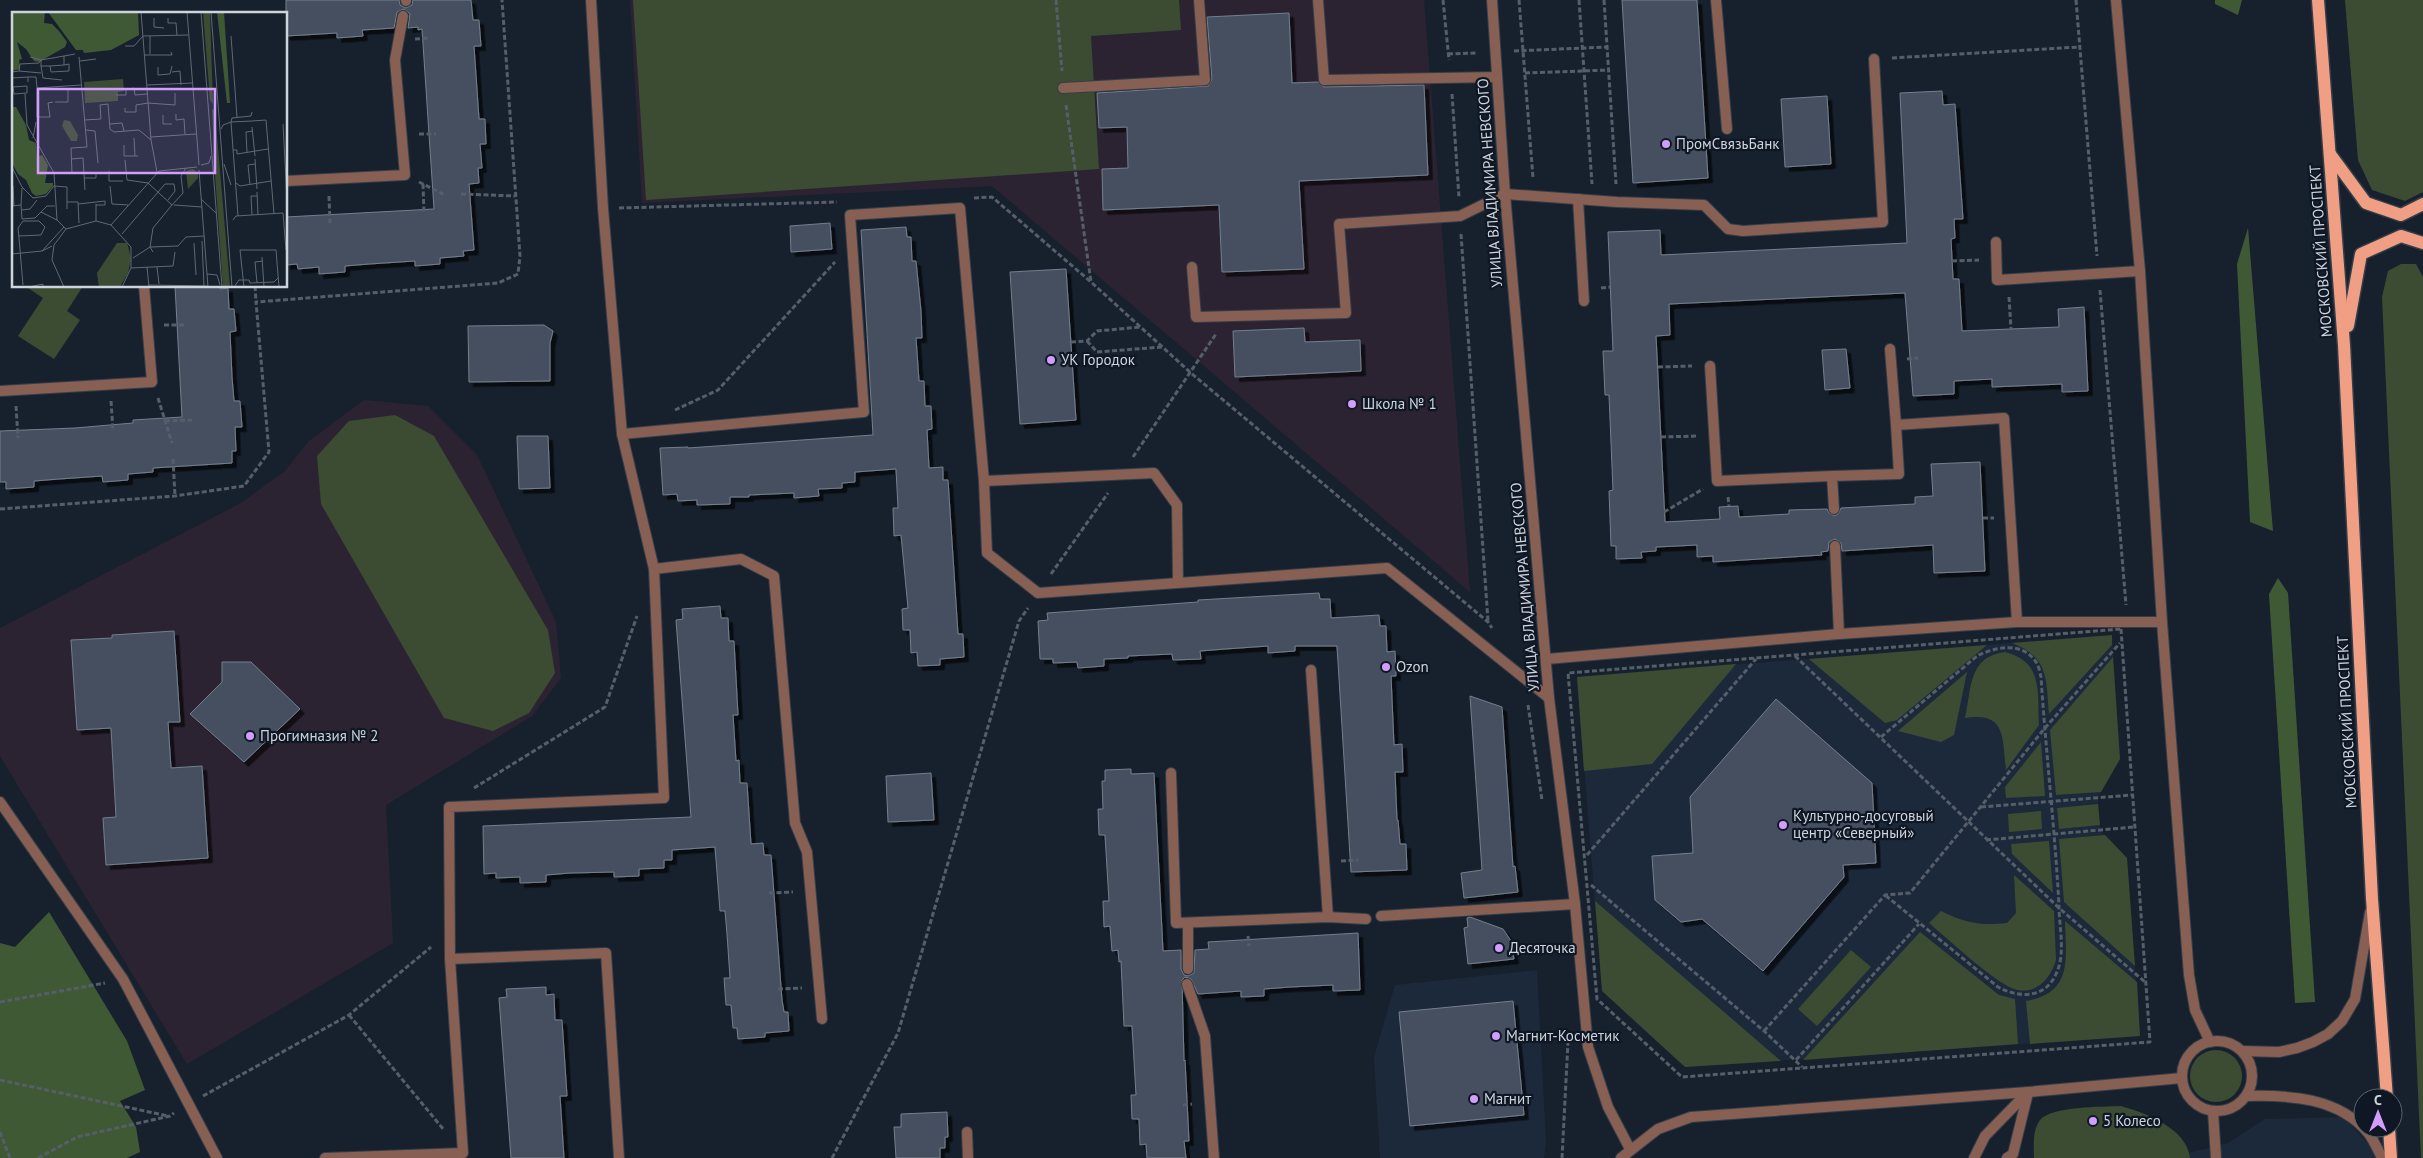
<svg xmlns="http://www.w3.org/2000/svg" width="2423" height="1158" viewBox="0 0 2423 1158" font-family="'PT Sans',sans-serif">
<defs>
<filter id="shadow"><feDropShadow dx="4.5" dy="4.5" stdDeviation="0" flood-color="#0009"/></filter>
</defs>
<rect width="100%" height="100%" fill="#17212d"/>
<g fill="#1c293b">
<polygon points="2112,635 2120,759 2098,798 2100,830 2127,858 2140,1036 1685,1067 1602,991 1577,677"/>
<polygon points="1537,970 1546,1142 1544,1158 1380,1158 1374,1057 1395,985"/>
<polygon points="2343,1117 2375,1151 2375,1158 2158,1158 2173,1157 2228,1143 2265,1119"/>
</g>
<g fill="#2c2332">
<polygon points="630,0 1424,0 1470,592 992,186 642,203"/>
<polygon points="364,400 428,406 477,455 556,622 561,678 532,716 386,805 393,943 187,1064 0,756 0,628 241,503 285,471 309,441"/>
</g>
<g fill="#3b4c33">
<polygon points="633,0 1179,0 1181,30 1091,36 1099,169 646,200"/>
<polygon points="2345,0 2423,0 2423,192 2405,201 2372,190 2358,160"/>
<polygon points="2401,264 2416,264 2423,277 2423,1158 2421,1158 2382,297 2388,271"/>
<polygon points="29,286 83,286 67,311 80,320 54,359 18,336 43,298 28,288"/>
<polygon points="395,415 434,436 548,630 555,673 529,713 493,731 444,718 321,504 317,456 349,421"/>
<path d="M 2112,635 L 2112,645 L 2049,714 C 2046,679 2049,657 2012,643 Z"/>
<polygon points="1987,645 1897,720 1885,723 1809,659"/>
<path d="M 2005,652 C 2044,662 2037,692 2039,725 L 2006,770 C 2002,738 2007,711 1965,718 C 1972,687 1968,657 2005,652 Z"/>
<polygon points="2113,657 2120,759 2101,792 2056,795 2050,730"/>
<polygon points="1736,664 1652,764 1584,771 1577,677"/>
<polygon points="1967,672 1954,735 1941,742 1898,731"/>
<polygon points="2041,742 2045,796 2006,798 2005,787"/>
<polygon points="2098,804 2100,825 2059,829 2057,808"/>
<polygon points="2041,811 2042,829 2009,832 2008,814"/>
<polygon points="2105,835 2127,858 2135,966 2064,902 2059,839"/>
<polygon points="2049,841 2053,893 2012,854 2011,844"/>
<path d="M 2014,875 L 2054,911 L 2056,960 C 2051,978 2036,996 2014,989 C 1994,982 1948,939 1929,923 L 1941,911 C 1966,923 1980,926 2007,923 L 2016,913 Z"/>
<polygon points="1595,901 1781,1061 1685,1067 1602,991"/>
<path d="M 2065,921 L 2137,982 L 2140,1036 L 2030,1044 L 2026,1001 C 2073,993 2066,959 2065,921 Z"/>
<polygon points="1920,932 1999,995 2015,999 2018,1044 1803,1060"/>
<polygon points="1851,950 1871,967 1817,1026 1798,1009"/>
<circle cx="2216" cy="1076" r="26"/>
<path d="M 2121,1106 C 2145,1113 2187,1128 2190,1158 L 2034,1158 C 2034,1145 2032,1131 2040,1120 C 2052,1106 2102,1107 2121,1106 Z"/>
</g>
<g fill="#405935">
<polygon points="2215,0 2242,0 2238,15 2215,4"/>
<polygon points="2248,228 2273,531 2250,522 2237,264"/>
<polygon points="2278,578 2288,593 2315,1002 2295,1003 2269,594"/>
<polygon points="49,912 127,1041 145,1090 120,1101 136,1127 140,1152 127,1158 0,1158 0,943 15,947"/>
</g>
<g fill="#45505e" stroke="#737f8f" filter="url(#shadow)">
<polygon points="286,0 399,0 400,5 406,8 412,5 413,0 471,0 473,20 479,20 481,46 474,46 479,119 485,119 486,144 480,144 482,168 478,168 479,183 469,184 474,250 463,251 464,256 440,258 440,264 415,266 415,261 369,264 345,266 345,272 319,274 319,267 298,269 297,264 286,265 286,217 434,209 422,29 418,30 418,27 408,28 410,14 404,9 397,12 394,28 362,30 363,36 337,38 337,33 286,36"/>
<polygon points="1622,0 1697,0 1708,178 1633,183"/>
<polygon points="1289,13 1292,83 1318,82 1324,87 1424,85 1428,175 1299,181 1304,269 1222,272 1219,205 1103,210 1102,169 1128,168 1127,127 1099,128 1097,93 1208,86 1212,79 1207,17"/>
<polygon points="1942,91 1943,105 1955,104 1963,219 1954,219 1955,238 1951,239 1953,279 1959,279 1962,331 2059,327 2058,309 2084,307 2088,391 2062,392 2062,384 1992,387 1992,379 1954,381 1954,394 1913,396 1905,293 1669,304 1670,335 1656,336 1665,522 1720,519 1719,507 1738,506 1739,517 1789,514 1789,510 1827,509 1829,513 1834,516 1838,514 1841,508 1915,504 1915,497 1933,496 1931,464 1980,462 1985,571 1934,573 1933,545 1842,551 1841,543 1835,539 1829,542 1828,551 1821,552 1822,555 1713,562 1713,556 1697,557 1697,545 1656,547 1656,551 1641,552 1642,558 1616,559 1616,546 1611,546 1609,491 1613,490 1609,395 1605,395 1603,351 1613,351 1608,232 1660,230 1661,255 1907,243 1900,93"/>
<polygon points="1827,96 1831,164 1785,167 1781,99"/>
<polygon points="830,223 832,249 791,252 790,226"/>
<polygon points="906,227 907,237 911,237 912,261 916,261 921,311 922,338 916,338 919,381 924,381 925,406 931,406 932,429 927,430 929,468 943,467 943,480 948,480 958,634 963,634 964,657 940,659 940,665 918,666 917,652 911,653 910,630 903,630 902,609 908,608 901,535 894,536 893,508 898,508 896,469 855,472 855,482 842,483 842,488 818,489 819,496 794,498 794,493 749,495 749,497 730,497 730,504 697,505 697,500 678,501 677,494 663,495 660,448 688,447 688,448 873,435 861,230"/>
<polygon points="1066,269 1076,420 1020,424 1010,272"/>
<polygon points="175,286 220,286 220,289 228,288 229,309 234,309 236,331 230,332 232,377 234,401 240,401 242,427 235,427 236,451 232,451 232,463 153,468 153,472 128,474 128,480 103,482 102,476 59,479 34,481 34,487 6,489 6,482 0,482 0,431 75,428 133,423 133,420 182,417"/>
<polygon points="544,325 553,331 550,343 550,381 469,382 468,326"/>
<polygon points="1304,328 1305,342 1360,340 1361,371 1235,377 1233,331"/>
<polygon points="1846,349 1850,388 1825,390 1822,350"/>
<polygon points="517,436 548,436 550,488 519,489"/>
<polygon points="1319,593 1320,599 1330,599 1331,618 1379,615 1380,626 1386,626 1387,652 1395,651 1396,676 1391,676 1394,745 1402,744 1403,772 1395,772 1397,820 1398,820 1400,844 1406,844 1407,870 1351,872 1337,646 1295,646 1295,651 1268,653 1268,646 1225,649 1200,651 1201,659 1173,660 1172,654 1128,656 1128,658 1104,659 1104,666 1078,668 1077,662 1053,663 1053,659 1040,659 1038,621 1048,620 1047,613 1198,602 1198,600"/>
<polygon points="720,606 721,618 728,618 729,641 734,641 738,715 733,715 736,761 739,760 740,783 747,783 751,844 763,843 764,855 771,855 782,1000 784,1012 788,1012 789,1031 765,1033 765,1037 738,1039 737,1028 733,1028 731,1005 726,1005 724,978 730,978 727,934 725,911 720,911 715,847 672,850 672,860 664,860 664,868 639,869 639,876 614,877 614,872 570,873 546,875 546,882 520,883 520,877 496,878 496,873 484,874 483,826 691,817 676,620 683,619 682,609"/>
<polygon points="174,631 180,722 168,722 171,768 202,766 208,858 106,865 103,818 116,817 111,728 77,730 71,640 112,638 112,635"/>
<polygon points="222,662 251,662 300,709 244,762 190,714 222,682"/>
<polygon points="1470,696 1502,707 1513,867 1515,866 1518,892 1464,898 1461,873 1482,870"/>
<polygon points="1776,699 1872,783 1876,863 1843,865 1844,877 1763,971 1702,919 1681,922 1655,900 1652,856 1693,853 1690,797"/>
<polygon points="1131,769 1131,774 1154,773 1163,951 1181,950 1181,969 1184,975 1188,976 1194,973 1195,950 1209,949 1208,942 1358,933 1360,990 1333,991 1333,985 1290,987 1264,989 1264,996 1241,997 1241,991 1198,994 1191,979 1185,977 1182,980 1184,1061 1185,1060 1189,1141 1184,1141 1186,1158 1147,1158 1146,1144 1140,1145 1139,1119 1132,1119 1131,1095 1136,1095 1132,1026 1124,1026 1121,961 1119,962 1118,950 1112,951 1110,926 1104,927 1103,901 1109,901 1105,835 1099,835 1098,809 1103,809 1102,781 1105,781 1105,770"/>
<polygon points="931,773 934,820 888,822 886,776"/>
<polygon points="1470,917 1503,929 1511,941 1514,959 1468,964 1464,928 1468,927 1467,918"/>
<polygon points="546,987 546,995 554,994 555,1020 562,1020 567,1096 560,1096 564,1158 511,1158 499,998 507,997 506,989"/>
<polygon points="1513,1001 1524,1115 1410,1126 1399,1012"/>
<polygon points="947,1112 948,1137 945,1137 945,1148 940,1148 940,1158 896,1158 894,1127 901,1127 901,1114"/>
</g>
<g fill="none" stroke-linecap="round" stroke-linejoin="round">
<defs>
<g id="service">
<polyline points="1318,0 1324,80 1497,77"/>
<polyline points="1716,0 1727,129"/>
<polyline points="406,1 406,0"/>
<polyline points="1063,88 1205,80 1199,0"/>
<polyline points="286,181 405,175 395,60 403,16"/>
<polyline points="1578,199 1584,301"/>
<polyline points="1996,242 1997,280 2140,271"/>
<polyline points="1192,267 1196,317 1346,313 1339,224 1460,216 1505,194 1617,202 1704,205 1728,229 1743,231 1883,222 1874,59"/>
<polyline points="1890,349 1896,425 2004,418 2017,622"/>
<polyline points="1710,366 1717,481 1832,476"/>
<polyline points="0,391 152,382 144,286"/>
<polyline points="622,434 864,412 850,215 960,208 984,481 987,553 1038,593 1387,568 1549,698"/>
<polyline points="984,481 1154,473 1177,505 1178,581"/>
<polyline points="1834,509 1832,476 1899,474 1896,425"/>
<polyline points="1835,546 1839,634"/>
<polyline points="654,569 741,559 774,576 795,823 807,852 822,1019"/>
<polyline points="1547,659 1839,634 2017,622 2162,622"/>
<polyline points="1311,670 1328,917"/>
<polyline points="1171,773 1176,923 1328,917 1366,919"/>
<polyline points="0,802 123,979 217,1158"/>
<polyline points="1381,916 1575,904"/>
<polyline points="1188,923 1188,969"/>
<polyline points="450,959 606,953 619,1158"/>
<polyline points="1187,984 1205,1036 1214,1158"/>
<polyline points="967,1132 968,1158"/>
<polyline points="325,1158 463,1153 450,959 449,807 664,798 654,569 622,434 603,208 591,0"/>
<polyline points="1974,1158 1985,1136 2028,1092"/>
<polyline points="2007,1158 2013,1154 2028,1093"/>
</g>
<g id="minor">
<polyline points="1492,0 1505,194 1549,698 1575,904 1588,1047 1608,1107 1630,1149"/>
<polyline points="2116,0 2140,271 2162,622 2189,975 2195,1010 2210,1042"/>
<circle cx="2217" cy="1076" r="35"/>
<polyline points="2242,1051 2279,1052 2297,1048 2313,1042 2328,1034 2342,1021 2355,999 2370,912"/>
<path d="M 2246,1096 C 2289,1095 2339,1097 2369,1134 C 2374,1141 2378,1150 2382,1158"/>
<polyline points="2213,1111 2216,1158"/>
<polyline points="1621,1158 1658,1129 1691,1117 2028,1092 2182,1078"/>
</g>
<g id="primary">
<polyline points="2318,0 2344,345 2372,899 2387,1098"/>
<polyline points="2330,154 2366,203 2401,215 2423,204"/>
<polyline points="2348,326 2361,254 2401,236 2423,243"/>
<polyline points="2389,1128 2391,1158"/>
</g>
</defs>
<use href="#service" stroke="#343e49" stroke-width="12"/>
<use href="#minor" stroke="#343e49" stroke-width="12"/>
<use href="#primary" stroke="#343e49" stroke-width="15"/>
<g stroke="#555e69" stroke-width="3" stroke-dasharray="5 2.5" stroke-linecap="butt">
<polyline points="1056,0 1062,71"/>
<polyline points="1443,0 1449,60"/>
<polyline points="1519,0 1533,178"/>
<polyline points="1579,0 1592,184"/>
<polyline points="1604,0 1616,184"/>
<polyline points="2076,0 2097,256"/>
<polyline points="415,39 429,38"/>
<polyline points="1514,51 1607,47"/>
<polyline points="1448,54 1477,53"/>
<polyline points="1892,58 2079,47"/>
<polyline points="1525,73 1609,70"/>
<polyline points="1452,94 1459,197"/>
<polyline points="1066,105 1091,282"/>
<polyline points="419,134 436,134"/>
<polyline points="419,182 445,195"/>
<polyline points="423,184 424,214"/>
<polyline points="461,194 515,196"/>
<polyline points="329,196 330,223"/>
<polyline points="974,198 992,197 1091,282 1191,373 1488,622 1492,628"/>
<polyline points="619,208 837,202"/>
<polyline points="1461,234 1488,621"/>
<polyline points="1952,261 1979,260"/>
<polyline points="255,286 256,302"/>
<polyline points="1601,288 1610,287"/>
<polyline points="2100,290 2126,605"/>
<polyline points="2009,297 2011,329"/>
<polyline points="164,325 186,325"/>
<polyline points="1087,341 1097,352 1162,347"/>
<polyline points="1071,342 1087,341 1097,331 1141,327"/>
<polyline points="1907,359 1918,358"/>
<polyline points="1658,367 1692,366"/>
<polyline points="158,398 172,443"/>
<polyline points="111,401 113,431"/>
<polyline points="16,406 18,438"/>
<polyline points="675,410 718,390 835,262"/>
<polyline points="165,421 192,420"/>
<polyline points="1661,437 1698,436"/>
<polyline points="1133,457 1216,334"/>
<polyline points="173,459 175,496"/>
<polyline points="1728,497 1729,506"/>
<polyline points="0,509 175,496 244,486 269,452 256,302 498,283 518,274 520,256 502,0"/>
<polyline points="1664,512 1703,489"/>
<polyline points="1983,518 1994,518"/>
<polyline points="1051,574 1108,493"/>
<polygon points="2121,629 2150,1042 1682,1077 1597,999 1568,673"/>
<polyline points="1795,656 2059,908 2145,982"/>
<polyline points="1528,705 1542,800"/>
<path d="M 1881,737 L 1977,656 C 1995,647 2022,641 2036,662 C 2039,666 2040,673 2041,677 C 2046,754 2055,830 2059,906 C 2059,927 2066,954 2056,974 C 2045,999 2019,998 1998,987 L 1885,895"/>
<polyline points="474,788 605,707 637,616"/>
<polyline points="1981,807 2132,795"/>
<polyline points="1986,840 2134,827"/>
<polyline points="1587,855 1756,659"/>
<polyline points="1341,861 1358,860"/>
<polyline points="1591,885 1764,1031 1802,1067"/>
<polyline points="769,893 793,892"/>
<polyline points="1248,936 1249,946"/>
<polyline points="778,989 802,988"/>
<polyline points="0,1002 105,983"/>
<polyline points="349,1015 444,1130"/>
<polyline points="1764,1031 1885,895 1910,893 2045,728 2120,643"/>
<polyline points="1796,1060 1919,924"/>
<polyline points="0,1080 168,1116"/>
<polyline points="203,1096 349,1015 431,947"/>
<polyline points="1183,1105 1192,1104"/>
<polyline points="0,1132 10,1158"/>
<polyline points="38,1158 77,1137 170,1116 174,1113"/>
<polyline points="832,1158 898,1033 1019,621 1028,608"/>
<polyline points="1562,1158 1568,1042"/>
</g>
<use href="#service" stroke="#875f53" stroke-width="10"/>
<use href="#minor" stroke="#875f53" stroke-width="10"/>
<use href="#primary" stroke="#f09e84" stroke-width="12"/>
</g>
<g fill="#d29dfd" stroke="#0e1723" stroke-width="2">
<circle cx="1666" cy="144" r="5"/>
<circle cx="1051" cy="360" r="5"/>
<circle cx="1352" cy="404" r="5"/>
<circle cx="1386" cy="667" r="5"/>
<circle cx="250" cy="736" r="5"/>
<circle cx="1783" cy="825" r="5"/>
<circle cx="1499" cy="948" r="5"/>
<circle cx="1496" cy="1036" r="5"/>
<circle cx="1474" cy="1099" r="5"/>
<circle cx="2093" cy="1121" r="5"/>
</g>
<g text-anchor="middle" stroke-width="4.5" stroke-linejoin="round" paint-order="stroke">
<g font-size="15" fill="#ced4dd" stroke="#0e1723" text-anchor="start">
<text x="1676" y="149">ПромСвязьБанк</text>
<text x="1061" y="365">УК Городок</text>
<text x="1362" y="409">Школа № 1</text>
<text x="1396" y="672">Ozon</text>
<text x="260" y="741">Прогимназия № 2</text>
<text x="1793" y="821">Культурно-досуговый<tspan x="1793" dy="17">центр «Северный»</tspan></text>
<text x="1509" y="953">Десяточка</text>
<text x="1506" y="1041">Магнит-Косметик</text>
<text x="1484" y="1104">Магнит</text>
<text x="2103" y="1126">5 Колесо</text>
</g>
<g font-size="15" fill="#ced4dd" stroke="#0e1723">
<text transform="translate(1490 183) rotate(-94)" y="5">УЛИЦА ВЛАДИМИРА НЕВСКОГО</text>
<text transform="translate(2321 251) rotate(-94)" y="5">МОСКОВСКИЙ ПРОСПЕКТ</text>
<text transform="translate(1525 587) rotate(-95)" y="5">УЛИЦА ВЛАДИМИРА НЕВСКОГО</text>
<text transform="translate(2347 722) rotate(-93)" y="5">МОСКОВСКИЙ ПРОСПЕКТ</text>
</g>
</g>
<g transform="translate(12 12)">
<rect width="275" height="275" fill="#17212d"/>
<path d="M 191,0 L 198,0 L 201,92 L 198,88 ZM 111,67 L 112,79 L 106,80 L 106,89 L 73,91 L 72,70 ZM 202,96 L 203,100 L 218,275 L 211,275 L 203,162 L 200,98 ZM 52,108 L 58,109 L 66,123 L 65,129 L 59,129 L 50,114 ZM 181,157 L 186,161 L 186,166 L 176,177 L 174,159 ZM 105,231 L 115,231 L 116,234 L 119,247 L 116,261 L 108,275 L 87,275 L 85,261 Z" fill="#3b4c33"/>
<path d="M 0,0 L 33,0 L 32,11 L 40,12 L 47,19 L 55,30 L 53,35 L 27,50 L 22,49 L 14,37 L 5,30 L 10,47 L 7,48 L 8,57 L 0,59 ZM 36,0 L 126,0 L 127,23 L 99,38 L 72,41 L 71,38 L 64,38 ZM 205,0 L 212,0 L 218,91 L 215,91 ZM 0,95 L 4,95 L 14,113 L 17,128 L 24,131 L 25,145 L 30,143 L 36,153 L 33,171 L 41,171 L 41,174 L 34,182 L 24,184 L 20,181 L 14,168 L 6,162 L 0,151 Z" fill="#405935"/>
<path fill="none" stroke="#606973" stroke-width="1" d="M 129,0 L 139,128 L 145,160M 175,0 L 187,153M 189,0 L 210,275M 199,0 L 220,275M 142,6 L 142,15 L 152,16M 156,6 L 156,11 L 164,11 L 165,23M 138,24 L 138,42M 219,24 L 225,105M 113,34 L 122,34 L 131,24 L 176,23M 132,43 L 160,43 L 159,40M 18,45 L 29,48 L 29,54 L 38,54M 68,49 L 84,47M 52,53 L 57,52 L 57,59 L 39,60 L 38,54 L 52,53 L 52,44 L 63,42M 29,54 L 31,66 L 50,68M 146,55 L 146,63 L 158,62 L 160,54M 7,59 L 29,61M 0,60 L 7,59 L 8,52 L 27,51 L 29,48 L 52,44M 160,60 L 168,59 L 169,73M 0,66 L 16,65M 16,70 L 16,65 L 24,65 L 25,76M 135,73 L 180,71M 15,74 L 15,81 L 2,82 L 1,75 ZM 118,77 L 122,76 L 123,83 L 135,82M 13,82 L 15,113 L 42,161 L 45,208 L 54,217M 104,83 L 114,83 L 114,77 L 117,77M 41,90 L 36,91 L 38,105 L 25,105 L 25,76 L 69,73M 43,90 L 56,90 L 56,78M 113,96 L 113,100 L 124,100 L 124,93 L 136,91 L 163,93 L 163,81M 164,102 L 164,108 L 172,107 L 173,122M 151,103 L 151,112 L 160,112M 72,108 L 89,107 L 88,93 L 96,92 L 98,117 L 102,120 L 127,118 L 139,128M 98,112 L 110,111 L 112,119M 271,112 L 275,187M 240,115 L 243,144M 209,117 L 211,113 L 219,110 L 220,106 L 239,104 L 240,100M 74,118 L 83,119 L 86,151M 139,125 L 184,122M 21,126 L 24,110M 122,126 L 123,144M 112,133 L 112,144 L 126,144M 221,138 L 225,138 L 225,142 L 256,137M 235,141 L 234,120 L 241,119M 59,147 L 71,146 L 73,178M 243,147 L 245,177M 113,148 L 115,168 L 136,171 L 160,193 L 171,181 L 169,164 L 174,156M 212,152 L 219,173M 189,153 L 197,151 L 199,144M 0,155 L 10,175 L 21,186 L 34,184 L 42,174M 187,158 L 196,275M 97,159 L 97,169 L 111,169M 42,161 L 60,161 L 59,136 L 75,135 L 67,45M 72,166 L 84,166 L 84,162M 224,171 L 228,174 L 259,169M 238,173 L 236,153 L 243,152M 1,174 L 2,194M 42,174 L 55,175 L 55,197M 98,174 L 100,192 L 116,193M 245,180 L 246,203M 189,187 L 204,201M 55,190 L 66,190 L 67,211M 66,192 L 93,189 L 93,193 L 84,193M 84,192 L 84,209M 9,193 L 10,176M 162,193 L 190,195M 0,194 L 9,193 L 10,207 L 23,206 L 35,194 L 43,194M 10,198 L 18,197 L 25,188M 29,200 L 45,208M 240,203 L 239,184 L 245,184M 226,204 L 219,110 L 240,109 L 254,108 L 262,202M 221,208 L 224,204 L 271,201 L 274,238M 99,213 L 147,159 L 185,155M 110,222 L 153,172 L 162,172 L 163,179 L 156,188M 7,224 L 29,223 L 33,215 L 27,209 L 11,209 L 6,216 L 7,226 L 11,273M 190,229 L 192,275M 182,231 L 184,263M 264,238 L 267,275M 30,239 L 52,215M 141,240 L 138,235 L 141,216 L 160,193M 0,242 L 30,239 L 40,234M 250,245 L 252,275M 121,246 L 138,235 L 166,234 L 174,225 L 192,224M 135,255 L 137,275M 145,255 L 147,272M 119,256 L 161,254 L 163,240M 195,262 L 205,263 L 208,273M 245,271 L 243,250 L 251,249M 137,273 L 196,274M 17,275 L 31,272 L 31,275M 52,275 L 40,248 L 42,233 L 54,217 L 84,209 L 99,213 L 119,235 L 119,256 L 110,275M 222,275 L 227,268 L 237,268 L 238,271 L 262,270 L 266,266M 232,275 L 228,238 L 264,238"/>
<path fill="#d29dfd" fill-opacity="0.15" stroke="#d29dfd" stroke-width="2.5" d="M 26,77 L 203,77 L 203,161 L 26,161 Z"/>
<rect width="275" height="275" fill="none" stroke="#ced4dd" stroke-width="2.5"/>
</g>
<g transform="translate(2378 1113)"><circle r="24" fill="#0e1723" stroke="#5b636d"/>
<path d="M0-4L9 19L0 12L-9 19Z" fill="#d29dfd"/>
<text y="-8" font-size="14" font-weight="bold" text-anchor="middle" fill="#ced4dd">С</text>
</g>
</svg>
